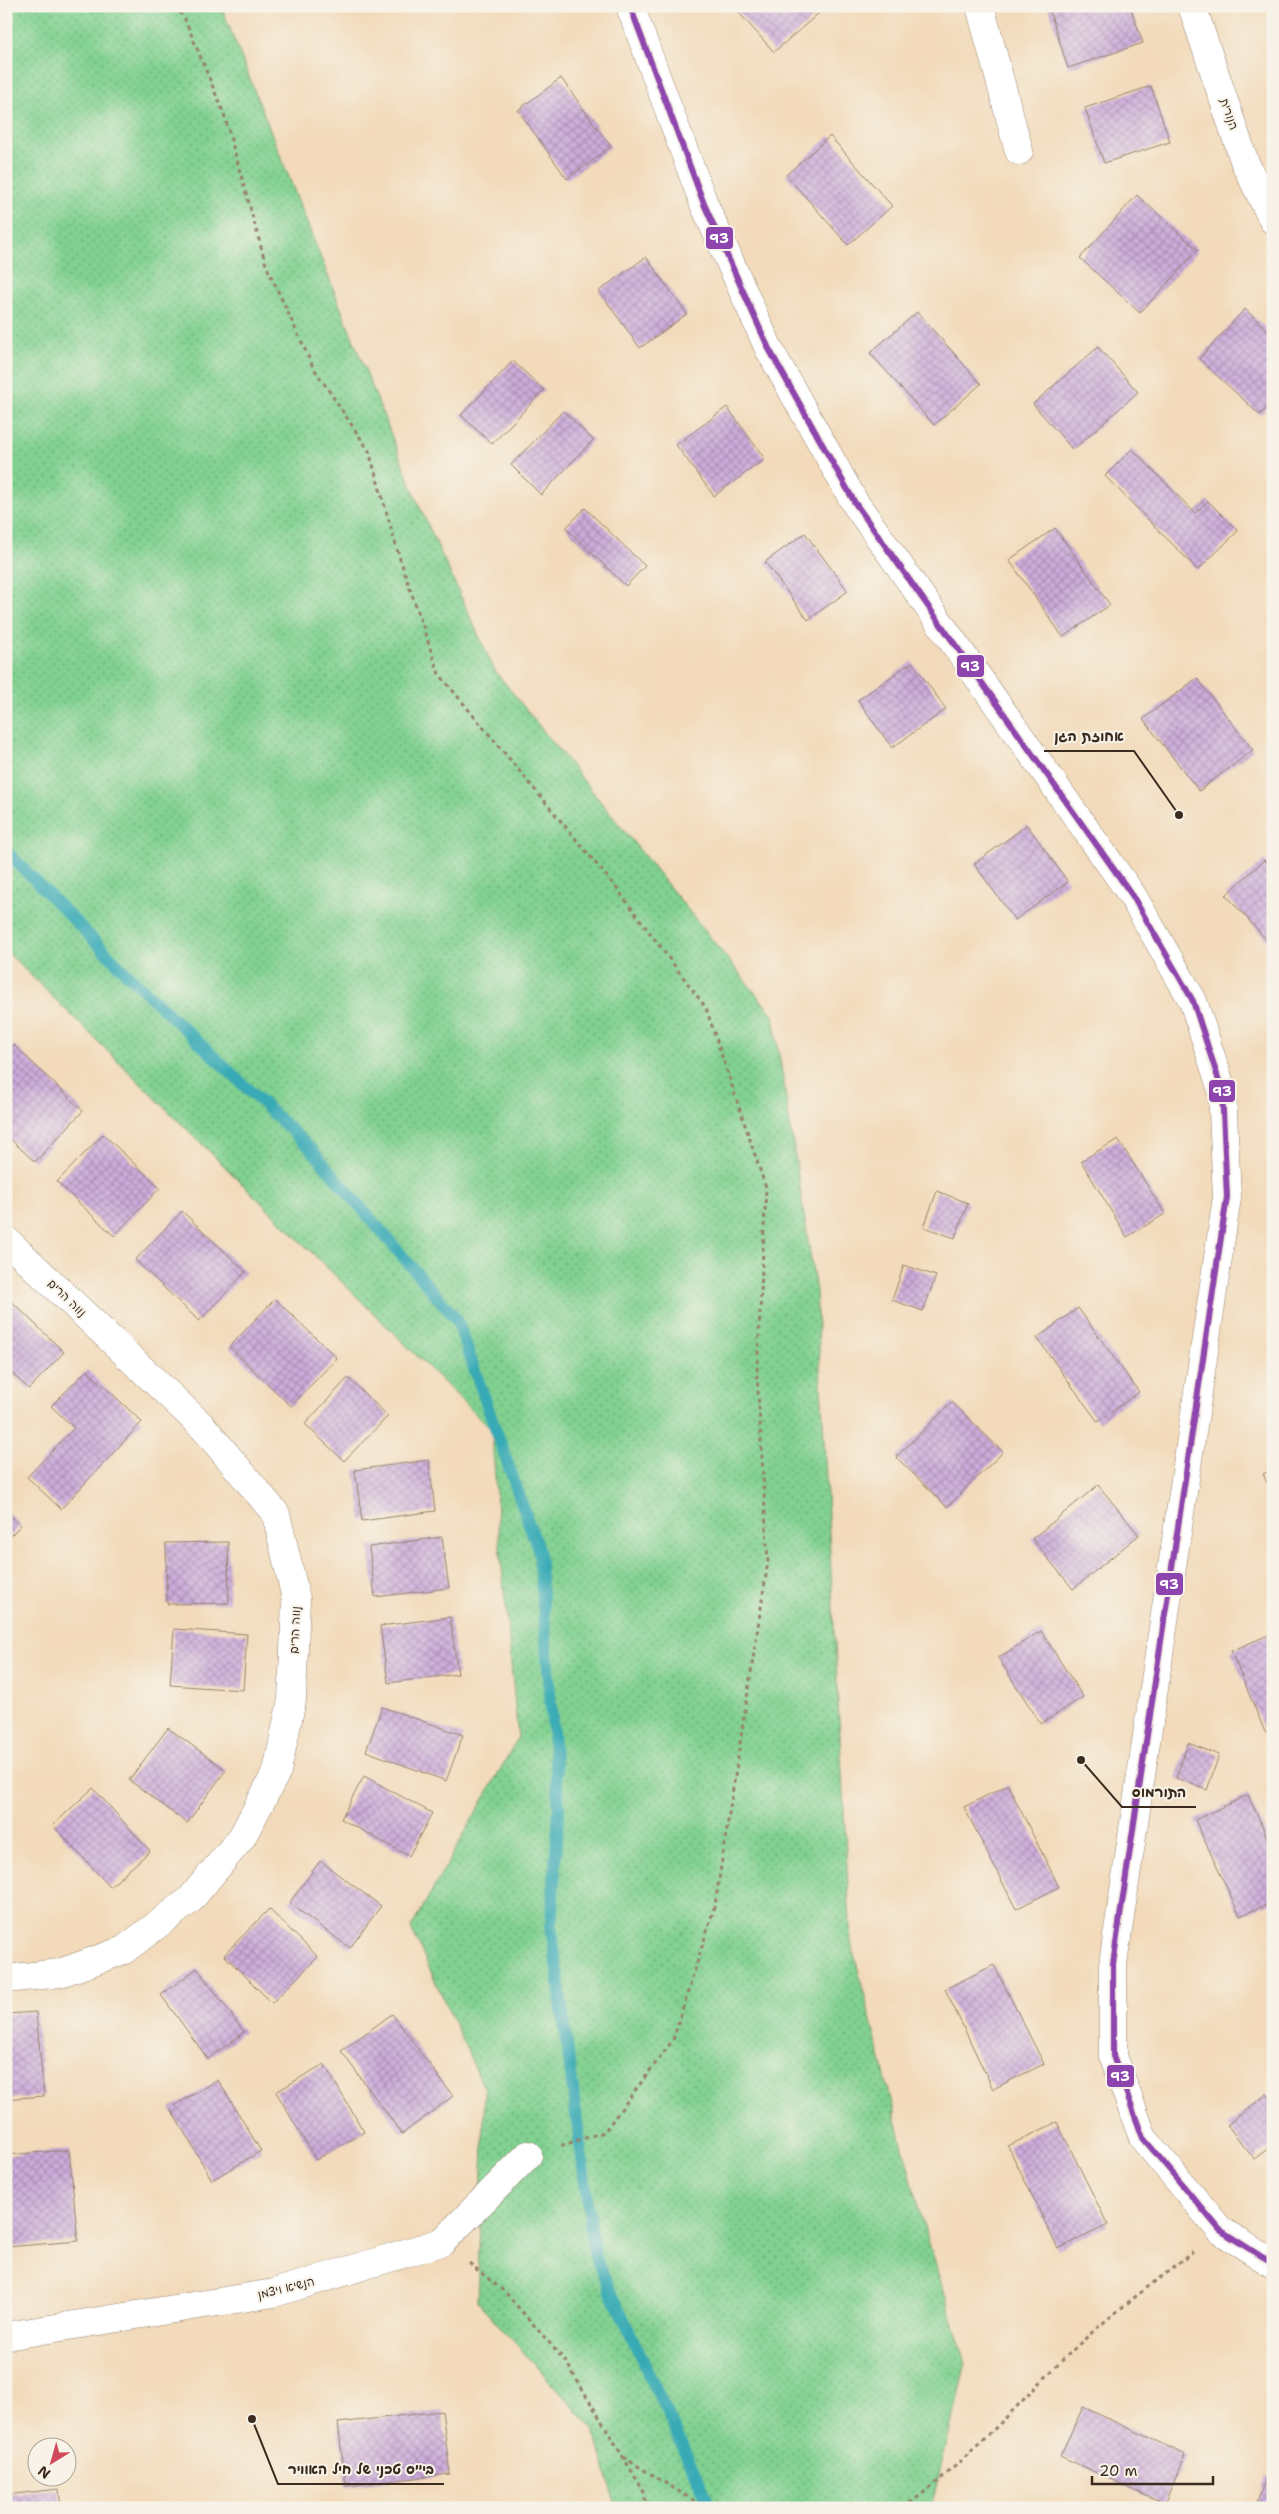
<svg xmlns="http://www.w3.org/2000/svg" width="1279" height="2514" viewBox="0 0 1279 2514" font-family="'Shantell Sans','Playpen Sans Hebrew',sans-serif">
<defs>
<pattern id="grass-dots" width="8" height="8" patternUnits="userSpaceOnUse" patternTransform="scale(1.25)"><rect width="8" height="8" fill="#81d191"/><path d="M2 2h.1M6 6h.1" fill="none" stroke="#6baa76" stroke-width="1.8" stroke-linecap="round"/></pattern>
<pattern id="building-cross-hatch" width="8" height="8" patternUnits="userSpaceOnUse" patternTransform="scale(1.25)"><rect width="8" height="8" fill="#ccacdb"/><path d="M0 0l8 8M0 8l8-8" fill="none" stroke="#a78cb1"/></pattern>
</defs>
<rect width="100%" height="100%" fill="#f7f3e8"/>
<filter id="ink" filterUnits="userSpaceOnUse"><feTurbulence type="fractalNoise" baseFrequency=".02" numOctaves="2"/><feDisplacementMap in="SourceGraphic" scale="10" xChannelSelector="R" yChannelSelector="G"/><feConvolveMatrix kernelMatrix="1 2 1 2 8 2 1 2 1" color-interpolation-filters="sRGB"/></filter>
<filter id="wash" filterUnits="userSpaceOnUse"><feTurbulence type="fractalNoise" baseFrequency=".0096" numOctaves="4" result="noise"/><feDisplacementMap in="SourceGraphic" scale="20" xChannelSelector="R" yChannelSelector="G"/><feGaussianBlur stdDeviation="1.12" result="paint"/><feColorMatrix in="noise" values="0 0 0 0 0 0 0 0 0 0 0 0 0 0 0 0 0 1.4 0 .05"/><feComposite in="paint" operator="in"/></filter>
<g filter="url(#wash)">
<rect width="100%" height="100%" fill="#f2daba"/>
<polygon fill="url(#grass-dots)" stroke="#5e7e58" points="6,6 221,6 419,505 495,671 773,1015 816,1291 851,1942 920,2214 966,2363 931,2508 616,2508 594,2430 477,2301 485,2090 411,1928 518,1738 498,1525 492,1430 6,951"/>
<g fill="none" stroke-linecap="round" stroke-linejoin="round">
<polyline stroke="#39aab5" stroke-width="12" points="6,851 130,977 311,1149 457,1320 539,1552 559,1810 551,1925 595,2257 711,2508"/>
</g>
<g id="blocks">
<g fill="url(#building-cross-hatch)">
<polygon points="733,6 813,6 819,13 774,52"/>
<polygon points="1048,6 1130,6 1143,43 1068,68"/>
<polygon points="561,78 611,147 567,179 518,110"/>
<polygon points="1151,86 1170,142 1104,163 1085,108"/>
<polygon points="830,136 892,206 848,245 786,175"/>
<polygon points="1137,195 1198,250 1140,313 1080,258"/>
<polygon points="646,257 687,314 640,348 599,291"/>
<polygon points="1245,309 1273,335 1273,401 1260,415 1199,359"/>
<polygon points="917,312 981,384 934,425 870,353"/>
<polygon points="1098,347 1138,392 1073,450 1033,404"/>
<polygon points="513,361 544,390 492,444 461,415"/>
<polygon points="727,407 765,459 714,496 676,445"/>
<polygon points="563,411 593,440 541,495 511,465"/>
<polygon points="1132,449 1195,513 1208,501 1238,531 1198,570 1105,476"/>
<polygon points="585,508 645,566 626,586 566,528"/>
<polygon points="1055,528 1110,605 1063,637 1009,560"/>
<polygon points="805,533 848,591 808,620 765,562"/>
<polygon points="912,662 946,709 892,748 858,700"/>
<polygon points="1197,678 1253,750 1199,791 1143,719"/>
<polygon points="1027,825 1068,882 1015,920 974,864"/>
<polygon points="1264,860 1273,869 1273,947 1226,895"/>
<polygon points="14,1045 83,1111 35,1162 6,1135 6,1053"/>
<polygon points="103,1134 160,1188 114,1236 57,1182"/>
<polygon points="1118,1139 1165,1214 1127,1237 1081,1161"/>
<polygon points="937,1191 968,1203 955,1238 924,1227"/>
<polygon points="182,1211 246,1272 199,1321 135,1260"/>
<polygon points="904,1265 936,1276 923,1311 892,1300"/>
<polygon points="6,1296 64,1352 29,1389 6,1368"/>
<polygon points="275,1299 337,1358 291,1406 229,1347"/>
<polygon points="1078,1308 1139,1392 1098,1422 1037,1338"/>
<polygon points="87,1370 142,1422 61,1509 27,1477 74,1428 51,1406"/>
<polygon points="348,1378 388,1416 344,1461 305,1424"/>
<polygon points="952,1402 1003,1452 947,1507 896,1457"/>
<polygon points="429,1460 435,1511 362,1521 355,1470"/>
<polygon points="1273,1470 1273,1496 1263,1474"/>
<polygon points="1098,1485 1139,1535 1073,1589 1032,1539"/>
<polygon points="6,1511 21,1525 6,1540"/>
<polygon points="442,1537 449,1588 375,1597 369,1547"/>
<polygon points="228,1542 229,1603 167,1604 166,1543"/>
<polygon points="450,1617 458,1674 388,1683 380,1626"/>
<polygon points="174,1629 247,1634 243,1690 170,1685"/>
<polygon points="1041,1631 1083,1697 1041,1724 998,1658"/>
<polygon points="1273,1633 1273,1729 1265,1732 1231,1651"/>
<polygon points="382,1707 463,1735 446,1781 366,1751"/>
<polygon points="168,1728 226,1770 187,1823 129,1780"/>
<polygon points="1188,1743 1219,1755 1207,1790 1176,1778"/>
<polygon points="364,1776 432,1813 409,1856 341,1819"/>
<polygon points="1008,1785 1059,1887 1016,1909 964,1807"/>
<polygon points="93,1788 150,1851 110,1887 53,1825"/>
<polygon points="1248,1795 1273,1850 1273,1902 1240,1916 1195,1820"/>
<polygon points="320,1861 381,1906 350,1948 289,1903"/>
<polygon points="269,1909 318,1957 272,2003 224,1955"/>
<polygon points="994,1965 1044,2064 993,2089 945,1989"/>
<polygon points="197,1968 244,2032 208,2059 161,1995"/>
<polygon points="36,2012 44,2096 6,2099 6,2014"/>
<polygon points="392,2014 453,2096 402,2134 341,2051"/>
<polygon points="324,2064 364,2132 316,2160 276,2092"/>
<polygon points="218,2080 261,2151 212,2180 170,2108"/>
<polygon points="1267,2094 1273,2102 1273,2145 1254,2159 1227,2125"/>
<polygon points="1057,2122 1108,2225 1058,2249 1008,2146"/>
<polygon points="69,2150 78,2241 6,2247 6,2155"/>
<polygon points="1083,2407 1186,2455 1164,2504 1060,2456"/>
<polygon points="442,2411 450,2474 346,2486 338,2423"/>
<polygon points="1267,2476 1273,2478 1273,2508 1255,2508"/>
<polygon points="59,2489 61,2508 6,2508 6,2495"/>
</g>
</g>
</g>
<g filter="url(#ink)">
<use href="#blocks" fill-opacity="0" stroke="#96826c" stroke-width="1"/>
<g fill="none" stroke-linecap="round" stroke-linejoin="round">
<defs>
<g id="minor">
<polyline points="630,6 704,204 769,349 855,503 1132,895 1193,1001 1222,1090 1227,1197 1113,1964 1113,2056 1143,2138 1220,2230 1273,2264"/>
<polyline points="980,6 1019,151"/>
<polyline points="1192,6 1245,163 1273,220"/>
<polyline points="6,1240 203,1427 276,1514 296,1599 292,1700 277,1771 242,1837 190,1900 124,1950 60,1973 6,1979"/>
<polyline points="6,2336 274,2293 442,2242 528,2155"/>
</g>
</defs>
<use href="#minor" stroke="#96826c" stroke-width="29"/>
<g stroke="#96826c" stroke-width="3" stroke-dasharray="4 4" stroke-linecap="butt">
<polyline points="174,6 184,17 224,114 266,265 313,367 369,451 399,556 439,674 618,890 706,1008 766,1188 757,1374 768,1562 715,1905 673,2040 604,2132 560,2146"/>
<polyline points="469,2263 505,2292 566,2362 643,2490 647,2508"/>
<polyline points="623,2457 706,2508"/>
<path d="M 903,2508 C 968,2462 1019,2402 1075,2348 C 1112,2313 1154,2283 1193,2252"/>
</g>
<use href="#minor" stroke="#fff" stroke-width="28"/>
<defs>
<polyline id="bus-1" points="630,6 704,204 769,349 855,503 1132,895 1193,1001 1222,1090 1227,1197 1113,1964 1113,2056 1143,2138 1220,2230 1273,2264"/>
</defs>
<use href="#bus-1" stroke="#f7f3e8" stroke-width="10"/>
<use href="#bus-1" stroke="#8e44ad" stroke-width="6"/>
</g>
</g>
<g text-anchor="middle" stroke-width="4" stroke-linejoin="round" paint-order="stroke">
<g font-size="12" fill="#3b2a1e" stroke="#f7f3e8">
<text transform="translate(1229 114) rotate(71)" y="4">הנורית</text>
<text transform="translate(67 1298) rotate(44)" y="4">נווה הרים</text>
<text transform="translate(295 1630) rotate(-87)" y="4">נווה הרים</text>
<text transform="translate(286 2288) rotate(-14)" y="4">הנשיא ויצמן</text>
</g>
</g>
<path fill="none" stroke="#3b2a1e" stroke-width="2" d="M1179 815L1134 751H1044M1081 1760L1122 1807H1196M252 2419L278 2484H444"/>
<g fill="#3b2a1e" stroke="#f7f3e8" stroke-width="2">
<circle cx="1179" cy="815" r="5"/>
<circle cx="1081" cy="1760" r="5"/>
<circle cx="252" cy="2419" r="5"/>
</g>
<g font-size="14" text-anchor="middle" font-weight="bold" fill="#3b2a1e" stroke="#f7f3e8" stroke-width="4" stroke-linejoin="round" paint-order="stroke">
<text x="1089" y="741">אחוזת הגן</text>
<text x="1159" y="1797">התורמוס</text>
<text x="361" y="2474">בי"ס טכני של חיל האוויר</text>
</g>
<g stroke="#f7f3e8" stroke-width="2">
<rect x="705" y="226" width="29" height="24" rx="5" fill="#8e44ad"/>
<rect x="956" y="654" width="29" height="24" rx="5" fill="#8e44ad"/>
<rect x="1208" y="1079" width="28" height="24" rx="5" fill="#8e44ad"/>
<rect x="1155" y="1572" width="29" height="24" rx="5" fill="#8e44ad"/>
<rect x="1106" y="2064" width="29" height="24" rx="5" fill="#8e44ad"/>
</g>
<g font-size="14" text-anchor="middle" font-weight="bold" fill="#fff">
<text x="719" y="243">93</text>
<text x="970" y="671">93</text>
<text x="1222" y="1096">93</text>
<text x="1169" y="1589">93</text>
<text x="1120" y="2081">93</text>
</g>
<rect width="1279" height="2514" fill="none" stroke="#f7f3e8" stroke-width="25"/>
<g transform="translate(52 2462) rotate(217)"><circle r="24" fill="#f7f3e8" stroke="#aca397"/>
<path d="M0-4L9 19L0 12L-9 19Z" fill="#d1495b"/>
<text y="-8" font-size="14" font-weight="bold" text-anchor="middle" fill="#3b2a1e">N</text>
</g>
<path d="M1092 2476v8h121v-8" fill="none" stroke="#3b2a1e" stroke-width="2.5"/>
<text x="1099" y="2476" font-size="15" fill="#3b2a1e" stroke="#f7f3e8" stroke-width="4" paint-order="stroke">20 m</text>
</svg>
